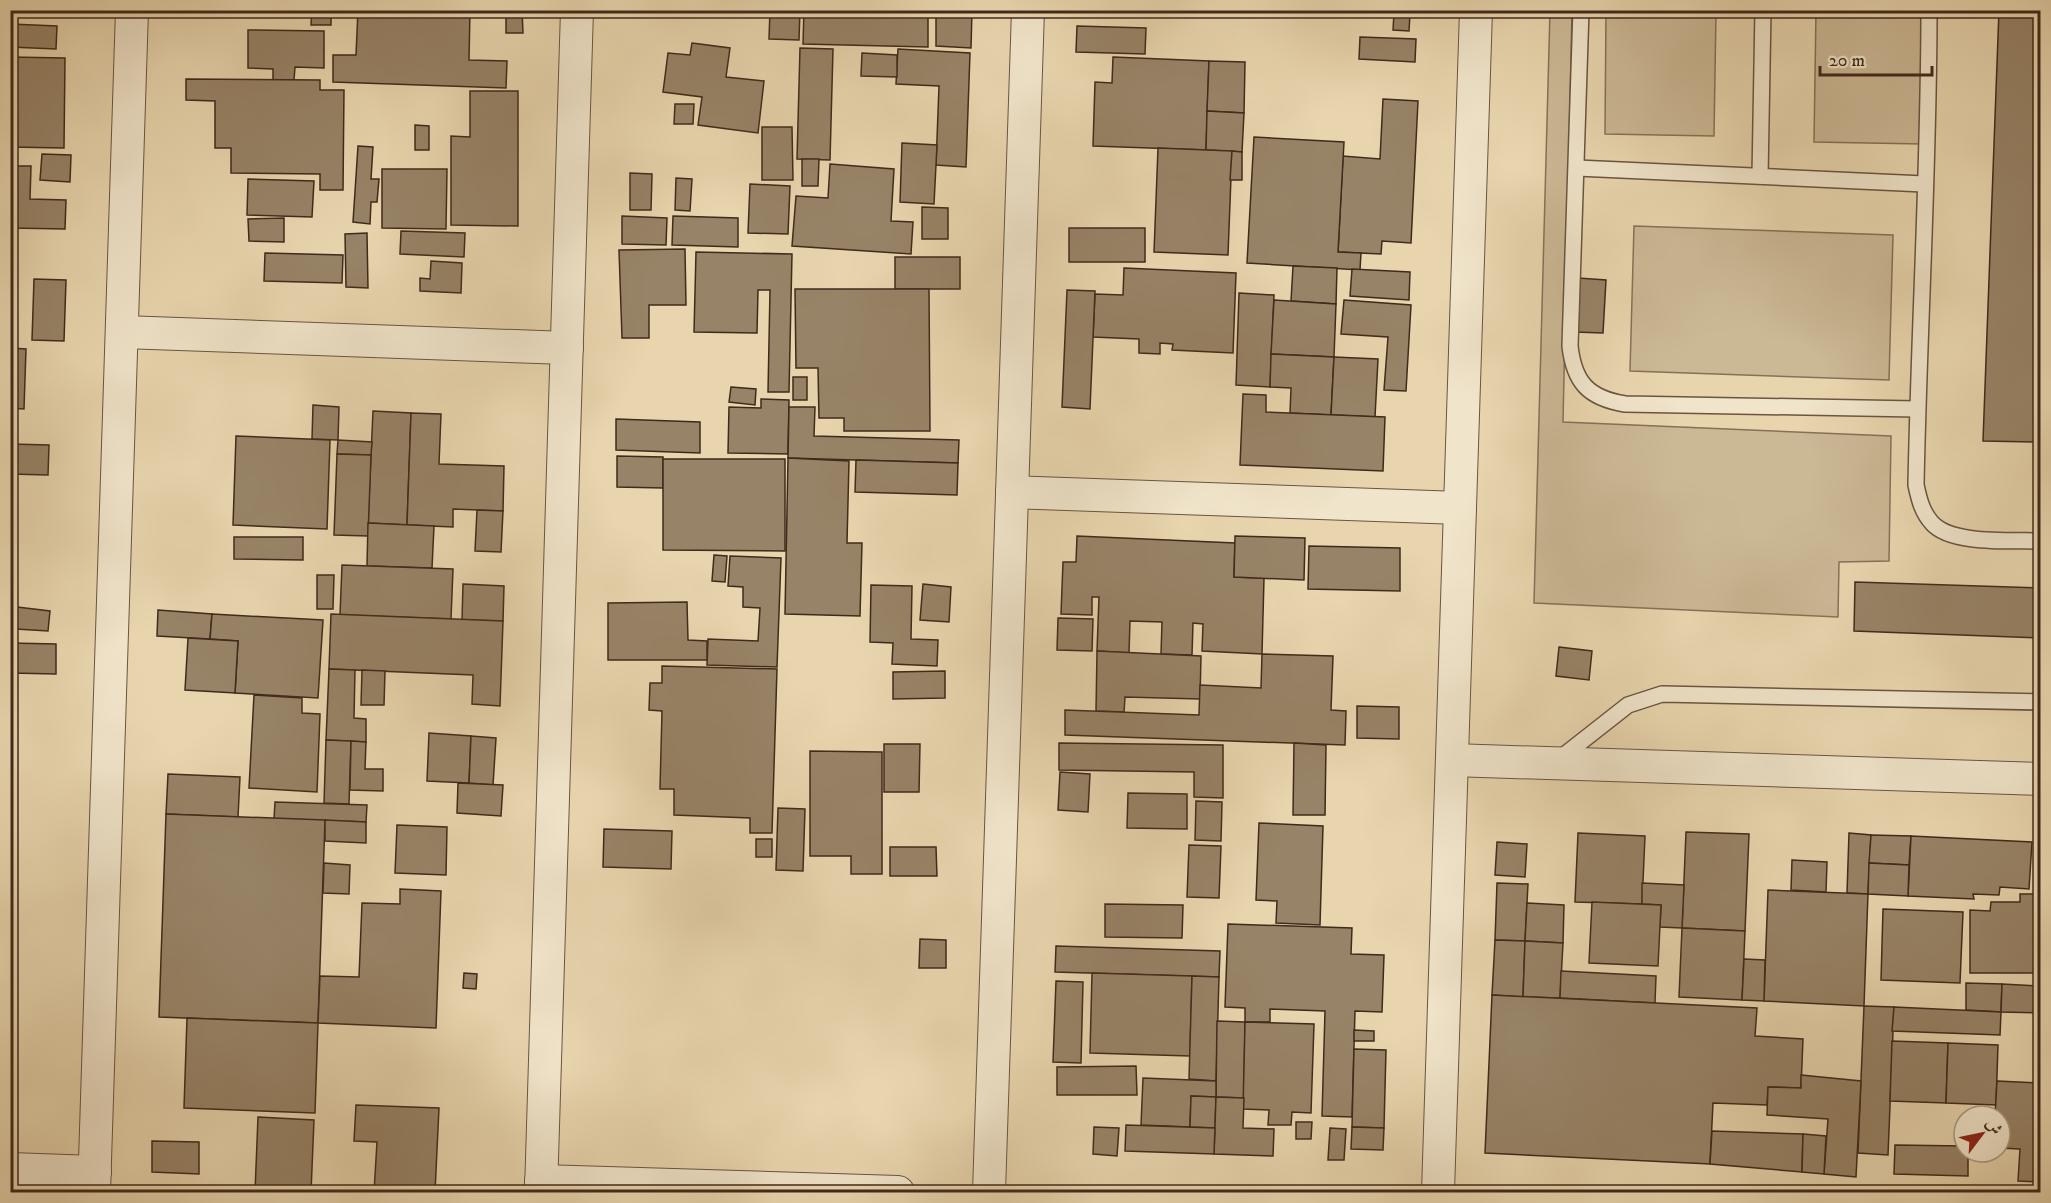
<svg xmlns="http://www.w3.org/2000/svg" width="2051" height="1203" viewBox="0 0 2051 1203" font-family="'IM FELL DW Pica',Amiri,serif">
<rect width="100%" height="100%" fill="#e8d5ae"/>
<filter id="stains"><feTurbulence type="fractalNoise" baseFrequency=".00333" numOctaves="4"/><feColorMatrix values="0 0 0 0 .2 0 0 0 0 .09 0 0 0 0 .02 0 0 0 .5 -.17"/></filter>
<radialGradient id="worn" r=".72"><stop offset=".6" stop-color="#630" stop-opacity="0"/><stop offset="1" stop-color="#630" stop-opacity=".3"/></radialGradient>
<g fill="#cbb895" stroke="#867158" stroke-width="1.5">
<polygon points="1550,11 1572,11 1563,422 1891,436 1889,561 1839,562 1838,617 1534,603"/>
<polygon points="1606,11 1716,11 1714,136 1605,134"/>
<polygon points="1816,11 1924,11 1922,144 1814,142"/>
<polygon points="1634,226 1893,235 1889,380 1630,371"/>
</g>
<g fill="#978367" stroke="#402a1b" stroke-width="1.5">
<polygon points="312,10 331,10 331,25 311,25"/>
<polygon points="358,10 470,10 469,60 507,61 506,88 333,82 333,55 356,55"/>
<polygon points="506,10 522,10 523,33 506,33"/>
<polygon points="770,10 800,10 799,40 769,39"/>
<polygon points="804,10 900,10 899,17 928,17 928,47 803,44"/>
<polygon points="936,10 972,10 971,48 936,46"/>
<polygon points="1281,10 1347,10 1347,15 1281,12"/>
<polygon points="1999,10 2040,10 2040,442 1983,441"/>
<polygon points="1394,13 1410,14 1409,31 1393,30"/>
<polygon points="10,24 57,26 56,49 10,47"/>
<polygon points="1077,26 1146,28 1145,54 1076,52"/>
<polygon points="248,30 324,31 324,68 295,67 294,80 273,80 273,69 248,68"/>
<polygon points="1360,37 1416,39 1415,62 1359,59"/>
<polygon points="692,43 730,48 726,77 764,81 758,133 698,125 702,97 663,92 668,53 690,55"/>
<polygon points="800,48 833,49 830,160 797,159"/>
<polygon points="898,49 970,53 966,167 936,165 939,86 896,84"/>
<polygon points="862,53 897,55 897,77 861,76"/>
<polygon points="10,57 65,58 64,148 10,147"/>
<polygon points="1113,57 1209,61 1206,150 1093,146 1095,82 1112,83"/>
<polygon points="1209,61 1245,62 1244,113 1207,111"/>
<polygon points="186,79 320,80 320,90 344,90 343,190 320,190 320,174 231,173 231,148 215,148 215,101 186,100"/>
<polygon points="470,91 518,91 518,226 451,225 451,136 470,137"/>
<polygon points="1383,99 1418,101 1411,243 1382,241 1381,254 1338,252 1343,156 1380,159"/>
<polygon points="675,104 694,104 693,124 674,124"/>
<polygon points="1207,111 1244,113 1242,152 1206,150"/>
<polygon points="415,125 429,126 429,150 415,150"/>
<polygon points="762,127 792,127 793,180 762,180"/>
<polygon points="1254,137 1344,142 1338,252 1361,253 1360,270 1247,263"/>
<polygon points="902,143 937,145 934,204 900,202"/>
<polygon points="358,146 373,147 371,179 379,179 377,202 371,202 370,224 353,222"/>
<polygon points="1158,148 1232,151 1228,255 1154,252"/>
<polygon points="1232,151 1242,152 1242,180 1230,180"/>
<polygon points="42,154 71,155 70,182 40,180"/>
<polygon points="802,159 819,159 818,186 802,186"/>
<polygon points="830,164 894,169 891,221 913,222 911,254 792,246 796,196 828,198"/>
<polygon points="10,166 31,166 30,199 66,200 65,229 10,228"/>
<polygon points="382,169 447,169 446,229 382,228"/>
<polygon points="630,173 652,174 651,210 630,210"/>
<polygon points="676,178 692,179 690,211 675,210"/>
<polygon points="248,179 314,181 312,217 247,215"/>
<polygon points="750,184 790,186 788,234 748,233"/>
<polygon points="922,207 948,208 948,239 922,239"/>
<polygon points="622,216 667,218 666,245 622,244"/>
<polygon points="673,216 738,218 738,247 672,245"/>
<polygon points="284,218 284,242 249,241 248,219"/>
<rect x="1069" y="228" width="76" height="34"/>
<polygon points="401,231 465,233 464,257 400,254"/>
<polygon points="367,233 368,288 346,287 345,234"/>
<polygon points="685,249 686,305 649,305 649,338 622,338 619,250"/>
<polygon points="696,252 792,254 789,392 768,392 770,290 758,290 757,333 694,332"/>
<polygon points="265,253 343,255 342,283 264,281"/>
<rect x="895" y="257" width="65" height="32"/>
<polygon points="431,261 462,263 461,293 420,291 420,278 430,279"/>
<polygon points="1293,266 1337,268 1336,304 1291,301"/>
<polygon points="1124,268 1236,273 1233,353 1172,350 1173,344 1160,343 1160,354 1139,353 1139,339 1093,337 1095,294 1123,295"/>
<polygon points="1352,269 1410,272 1409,300 1350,296"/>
<polygon points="1578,278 1606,280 1603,333 1575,332"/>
<polygon points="34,279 66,280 64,341 32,340"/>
<polygon points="795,289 929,289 930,431 844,431 844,418 819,418 818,368 796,368"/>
<polygon points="1067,290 1095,291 1090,409 1062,407"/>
<polygon points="1239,293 1274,295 1270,387 1236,385"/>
<polygon points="1274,300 1336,304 1334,357 1271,354"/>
<polygon points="1344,300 1411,305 1406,391 1384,390 1388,337 1341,334"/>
<polygon points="10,348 26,349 24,409 10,408"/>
<polygon points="1271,354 1334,357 1331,415 1290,413 1291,388 1270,387"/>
<polygon points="1334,357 1378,359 1375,417 1331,415"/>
<rect x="793" y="377" width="14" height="23"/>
<polygon points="731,387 756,389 755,405 729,402"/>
<polygon points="1243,394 1266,395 1266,412 1385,417 1383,471 1240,465"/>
<polygon points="761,399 789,400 788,454 728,453 729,407 761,408"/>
<polygon points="313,405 339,407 338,440 312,439"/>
<polygon points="789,407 815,407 814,436 959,440 958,463 788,458"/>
<polygon points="373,411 411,413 407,525 368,523"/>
<polygon points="411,413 441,414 439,464 504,466 503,511 453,509 453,527 407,525"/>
<polygon points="616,419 700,422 700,453 616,450"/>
<polygon points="236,436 330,440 327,529 233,525"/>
<polygon points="338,440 372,442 371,455 337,454"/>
<polygon points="10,444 49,445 48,475 10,474"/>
<polygon points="337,454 371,455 368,536 334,535"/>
<polygon points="617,456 663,457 663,488 617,487"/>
<polygon points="788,458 849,461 847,543 862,543 860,616 785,614"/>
<polygon points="663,459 785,459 785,551 663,550"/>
<polygon points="856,460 958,463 957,495 855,492"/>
<polygon points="477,510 503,511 501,552 475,551"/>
<polygon points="368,523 434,526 432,568 367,566"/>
<polygon points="1077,536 1235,543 1234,577 1264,578 1262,654 1202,651 1203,624 1193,623 1192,655 1161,654 1162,622 1130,621 1129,653 1097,651 1099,597 1092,597 1092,615 1061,614 1063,562 1076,562"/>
<polygon points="1235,536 1305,538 1304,580 1234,577"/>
<polygon points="234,537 303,537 303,560 234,559"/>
<polygon points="1309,546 1400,548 1400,591 1308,589"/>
<polygon points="714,555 727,556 725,582 712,581"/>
<polygon points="730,556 781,558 777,667 707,665 708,639 758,641 760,608 743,607 743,587 728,586"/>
<polygon points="342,565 453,569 451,619 340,615"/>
<polygon points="317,575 334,575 333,609 317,609"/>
<polygon points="1855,582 2040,588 2040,638 1854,631"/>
<polygon points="463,584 504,586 503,621 462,620"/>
<polygon points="923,584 951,587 949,622 920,620"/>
<polygon points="871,585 912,586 911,639 938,640 937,666 892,664 893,643 870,642"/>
<polygon points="687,602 688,640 707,641 707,660 608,660 608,603"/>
<polygon points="17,607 50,611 48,631 16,629"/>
<polygon points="158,610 212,614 210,639 157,636"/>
<polygon points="212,614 323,620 318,698 235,693 238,641 210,639"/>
<polygon points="331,614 503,621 500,706 472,704 473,675 329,669"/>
<polygon points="1058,618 1093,619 1092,651 1057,650"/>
<polygon points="188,638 238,641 235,693 185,690"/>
<polygon points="10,643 56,644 56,674 10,673"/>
<polygon points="1559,647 1592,651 1589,680 1556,676"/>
<polygon points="1097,651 1201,656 1200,699 1125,697 1124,712 1096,711"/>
<polygon points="1262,654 1333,656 1331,710 1346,711 1345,745 1065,735 1065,710 1199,715 1200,685 1261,688"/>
<polygon points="662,666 777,669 772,833 750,833 750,818 674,815 674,789 660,789 662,711 649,710 650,683 662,683"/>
<polygon points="329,669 355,670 354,718 366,719 366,742 326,740"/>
<polygon points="362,670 385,671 384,705 361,705"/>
<polygon points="945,671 945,698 893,699 893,672"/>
<polygon points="254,695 302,698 302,713 320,714 317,792 249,788"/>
<polygon points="1357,706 1399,707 1399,739 1357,738"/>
<polygon points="429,733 471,736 469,783 427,781"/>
<polygon points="471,736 496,738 493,785 469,783"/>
<polygon points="326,740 351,741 349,804 324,803"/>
<polygon points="351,741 366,742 365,769 383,769 383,791 350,790"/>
<polygon points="1059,743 1223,745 1223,798 1194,797 1194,772 1059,770"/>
<polygon points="1294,743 1326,745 1325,815 1293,815"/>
<polygon points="884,744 920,744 919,792 884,792"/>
<polygon points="810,751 882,752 882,874 851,874 851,856 810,856"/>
<polygon points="1060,772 1090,774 1088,812 1058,810"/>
<polygon points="168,774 240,777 238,817 166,814"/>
<polygon points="458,783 503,785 501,816 457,813"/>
<polygon points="1128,793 1187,794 1187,829 1127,828"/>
<polygon points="1196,801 1222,802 1221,841 1195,840"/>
<polygon points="275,802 367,805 366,822 274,819"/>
<polygon points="778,808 805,809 803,871 776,870"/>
<polygon points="166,814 325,820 318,1023 159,1017"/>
<polygon points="325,820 366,822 366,843 325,841"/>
<polygon points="1259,823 1323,826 1320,925 1276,923 1277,901 1256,900"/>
<polygon points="397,825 447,827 446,875 395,873"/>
<polygon points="604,829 672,831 671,869 603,867"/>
<polygon points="1686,832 1749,834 1745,931 1682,928"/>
<polygon points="1578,833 1645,836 1642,904 1575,902"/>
<polygon points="1849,833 1871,835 1868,894 1847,893"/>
<polygon points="1871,835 1911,836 1909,865 1869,863"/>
<polygon points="1911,836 2032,842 2029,889 2000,887 1999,895 1973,894 1974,899 1908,896"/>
<rect x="756" y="839" width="16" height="18"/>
<polygon points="1497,842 1527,844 1525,877 1495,875"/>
<polygon points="1189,845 1221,846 1219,898 1187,897"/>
<polygon points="890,847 936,847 937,876 890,876"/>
<polygon points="1792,860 1827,862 1826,892 1791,890"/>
<polygon points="324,863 350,865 349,894 323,893"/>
<polygon points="1869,863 1909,865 1908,896 1868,894"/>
<polygon points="1497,883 1528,884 1525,941 1495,940"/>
<polygon points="1642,883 1684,885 1682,928 1660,927 1661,905 1642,904"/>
<polygon points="400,889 441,891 436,1028 318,1023 320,976 359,977 362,903 400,904"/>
<polygon points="1768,890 1868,894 1864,1006 1764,1001"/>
<polygon points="2020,894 2040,894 2040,973 1970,973 1970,910 1990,911 1991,902 2020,902"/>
<polygon points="1592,902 1661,905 1658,966 1589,963"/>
<polygon points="1527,903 1564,905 1563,943 1525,941"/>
<polygon points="1105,904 1183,905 1182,938 1105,937"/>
<polygon points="1883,909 1963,912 1960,983 1881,980"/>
<polygon points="1228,924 1352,928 1351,954 1384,955 1382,1012 1355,1011 1352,1117 1322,1116 1325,1011 1270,1009 1270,1022 1245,1022 1245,1008 1225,1007"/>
<polygon points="1682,928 1745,931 1742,1000 1679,997"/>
<polygon points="920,939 946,940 946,968 919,968"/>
<polygon points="1495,940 1525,941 1523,997 1492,995"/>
<polygon points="1525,941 1563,943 1560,998 1523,997"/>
<polygon points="1056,946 1220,951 1219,977 1055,972"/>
<polygon points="1744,959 1765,960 1764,1001 1742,1000"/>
<polygon points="1561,971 1656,976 1655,1003 1560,998"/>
<polygon points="464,973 477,974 476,989 463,988"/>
<polygon points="1092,973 1192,976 1190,1056 1090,1053"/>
<polygon points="1192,976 1219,977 1216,1081 1189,1079"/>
<polygon points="1056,981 1083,982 1081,1063 1053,1062"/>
<polygon points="1966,983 2002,984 2001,1012 1966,1010"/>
<polygon points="2002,984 2040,986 2040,1013 2001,1012"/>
<polygon points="1492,995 1757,1008 1755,1036 1803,1039 1801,1088 1768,1087 1767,1105 1713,1103 1710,1164 1485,1153"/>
<polygon points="1864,1006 1894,1007 1888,1155 1858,1153"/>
<polygon points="1894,1007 2001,1012 2000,1035 1892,1031"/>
<polygon points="10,1009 15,1009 14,1034 10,1033"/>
<polygon points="187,1018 318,1023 315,1113 184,1108"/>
<polygon points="1217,1021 1245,1022 1244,1098 1216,1097"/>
<polygon points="1245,1022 1314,1024 1311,1113 1292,1112 1291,1125 1268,1125 1269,1110 1243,1109"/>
<polygon points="1354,1030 1374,1031 1374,1041 1354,1041"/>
<polygon points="1892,1041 1948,1043 1946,1103 1890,1101"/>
<polygon points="1948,1043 1998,1045 1996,1105 1946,1103"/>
<polygon points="1354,1049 1386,1050 1384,1128 1352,1127"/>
<polygon points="1136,1066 1137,1095 1057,1095 1057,1067"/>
<polygon points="1801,1075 1861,1081 1856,1177 1824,1174 1828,1119 1767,1115 1768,1087 1801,1088"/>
<polygon points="1143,1078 1216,1081 1216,1097 1191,1096 1190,1127 1141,1125"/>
<polygon points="1997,1081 2040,1083 2040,1182 2018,1181 2020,1149 2000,1148 2000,1116 1995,1116"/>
<polygon points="1191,1096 1216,1097 1215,1128 1190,1127"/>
<polygon points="1216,1097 1244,1098 1243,1128 1274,1129 1273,1156 1214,1154"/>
<polygon points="356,1105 439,1108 435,1192 374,1192 377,1142 354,1141"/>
<polygon points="258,1117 314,1120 311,1192 255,1192"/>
<polygon points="1296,1122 1312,1122 1311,1139 1296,1139"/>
<polygon points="1126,1125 1215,1128 1214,1154 1125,1151"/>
<polygon points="1094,1127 1119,1128 1117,1156 1093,1154"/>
<polygon points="1352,1127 1384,1128 1383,1150 1351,1149"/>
<polygon points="1330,1128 1346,1129 1344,1160 1328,1160"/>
<polygon points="1712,1131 1803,1134 1802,1172 1710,1164"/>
<polygon points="1803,1134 1826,1136 1824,1174 1802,1172"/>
<polygon points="152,1141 199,1142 199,1174 152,1172"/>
<polygon points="1895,1145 1964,1146 1964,1152 1968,1152 1968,1176 1894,1174"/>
<polygon points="159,1187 225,1190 225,1192 159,1192"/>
</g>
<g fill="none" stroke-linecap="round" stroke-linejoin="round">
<defs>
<g id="service">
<path d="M 1581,10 L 1570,346 C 1574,382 1588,398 1625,404 L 1917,409"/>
<path d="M 1929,10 C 1929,169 1919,327 1916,485 C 1919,499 1922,512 1932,523 C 1951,545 2013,540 2040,541"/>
<polyline points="1577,168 1924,184"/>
<polyline points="1760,176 1763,10"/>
<polyline points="1558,760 1628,705 1662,694 2040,702"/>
</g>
<g id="minor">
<polyline points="123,332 567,348"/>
<polyline points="1012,492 1460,508"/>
<polyline points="1452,760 2040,779"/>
<polyline points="10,1169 95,1172"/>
<polyline points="541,1181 898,1192"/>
<polyline points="94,1192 132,10"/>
<polyline points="541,1192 577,10"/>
<polyline points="989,1192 1028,10"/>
<polyline points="1438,1192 1476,10"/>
</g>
</defs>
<use href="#service" stroke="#6a5540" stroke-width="18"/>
<use href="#minor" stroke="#6a5540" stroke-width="34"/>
<use href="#service" stroke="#f0e4ca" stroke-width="15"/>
<use href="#minor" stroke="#f0e4ca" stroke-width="32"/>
</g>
<rect width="2051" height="1203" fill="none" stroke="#e8d5ae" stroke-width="36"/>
<rect x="12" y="12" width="2027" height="1179" fill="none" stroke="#402a1b" stroke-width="3"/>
<rect x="18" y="18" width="2015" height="1167" fill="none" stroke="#402a1b" stroke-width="1.5"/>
<g transform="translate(1982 1134) rotate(58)"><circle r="28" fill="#f0e4ca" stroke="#aa9a84" stroke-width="1.5"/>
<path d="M0-4.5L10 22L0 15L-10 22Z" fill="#8f2418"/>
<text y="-9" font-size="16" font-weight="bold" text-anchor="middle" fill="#402a1b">ش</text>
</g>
<path d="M1820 66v9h112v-9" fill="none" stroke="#402a1b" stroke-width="3"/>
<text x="1829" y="66" font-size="18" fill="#402a1b" stroke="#f0e4ca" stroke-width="4.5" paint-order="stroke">20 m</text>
<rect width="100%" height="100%" filter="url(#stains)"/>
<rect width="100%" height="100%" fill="url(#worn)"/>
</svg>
